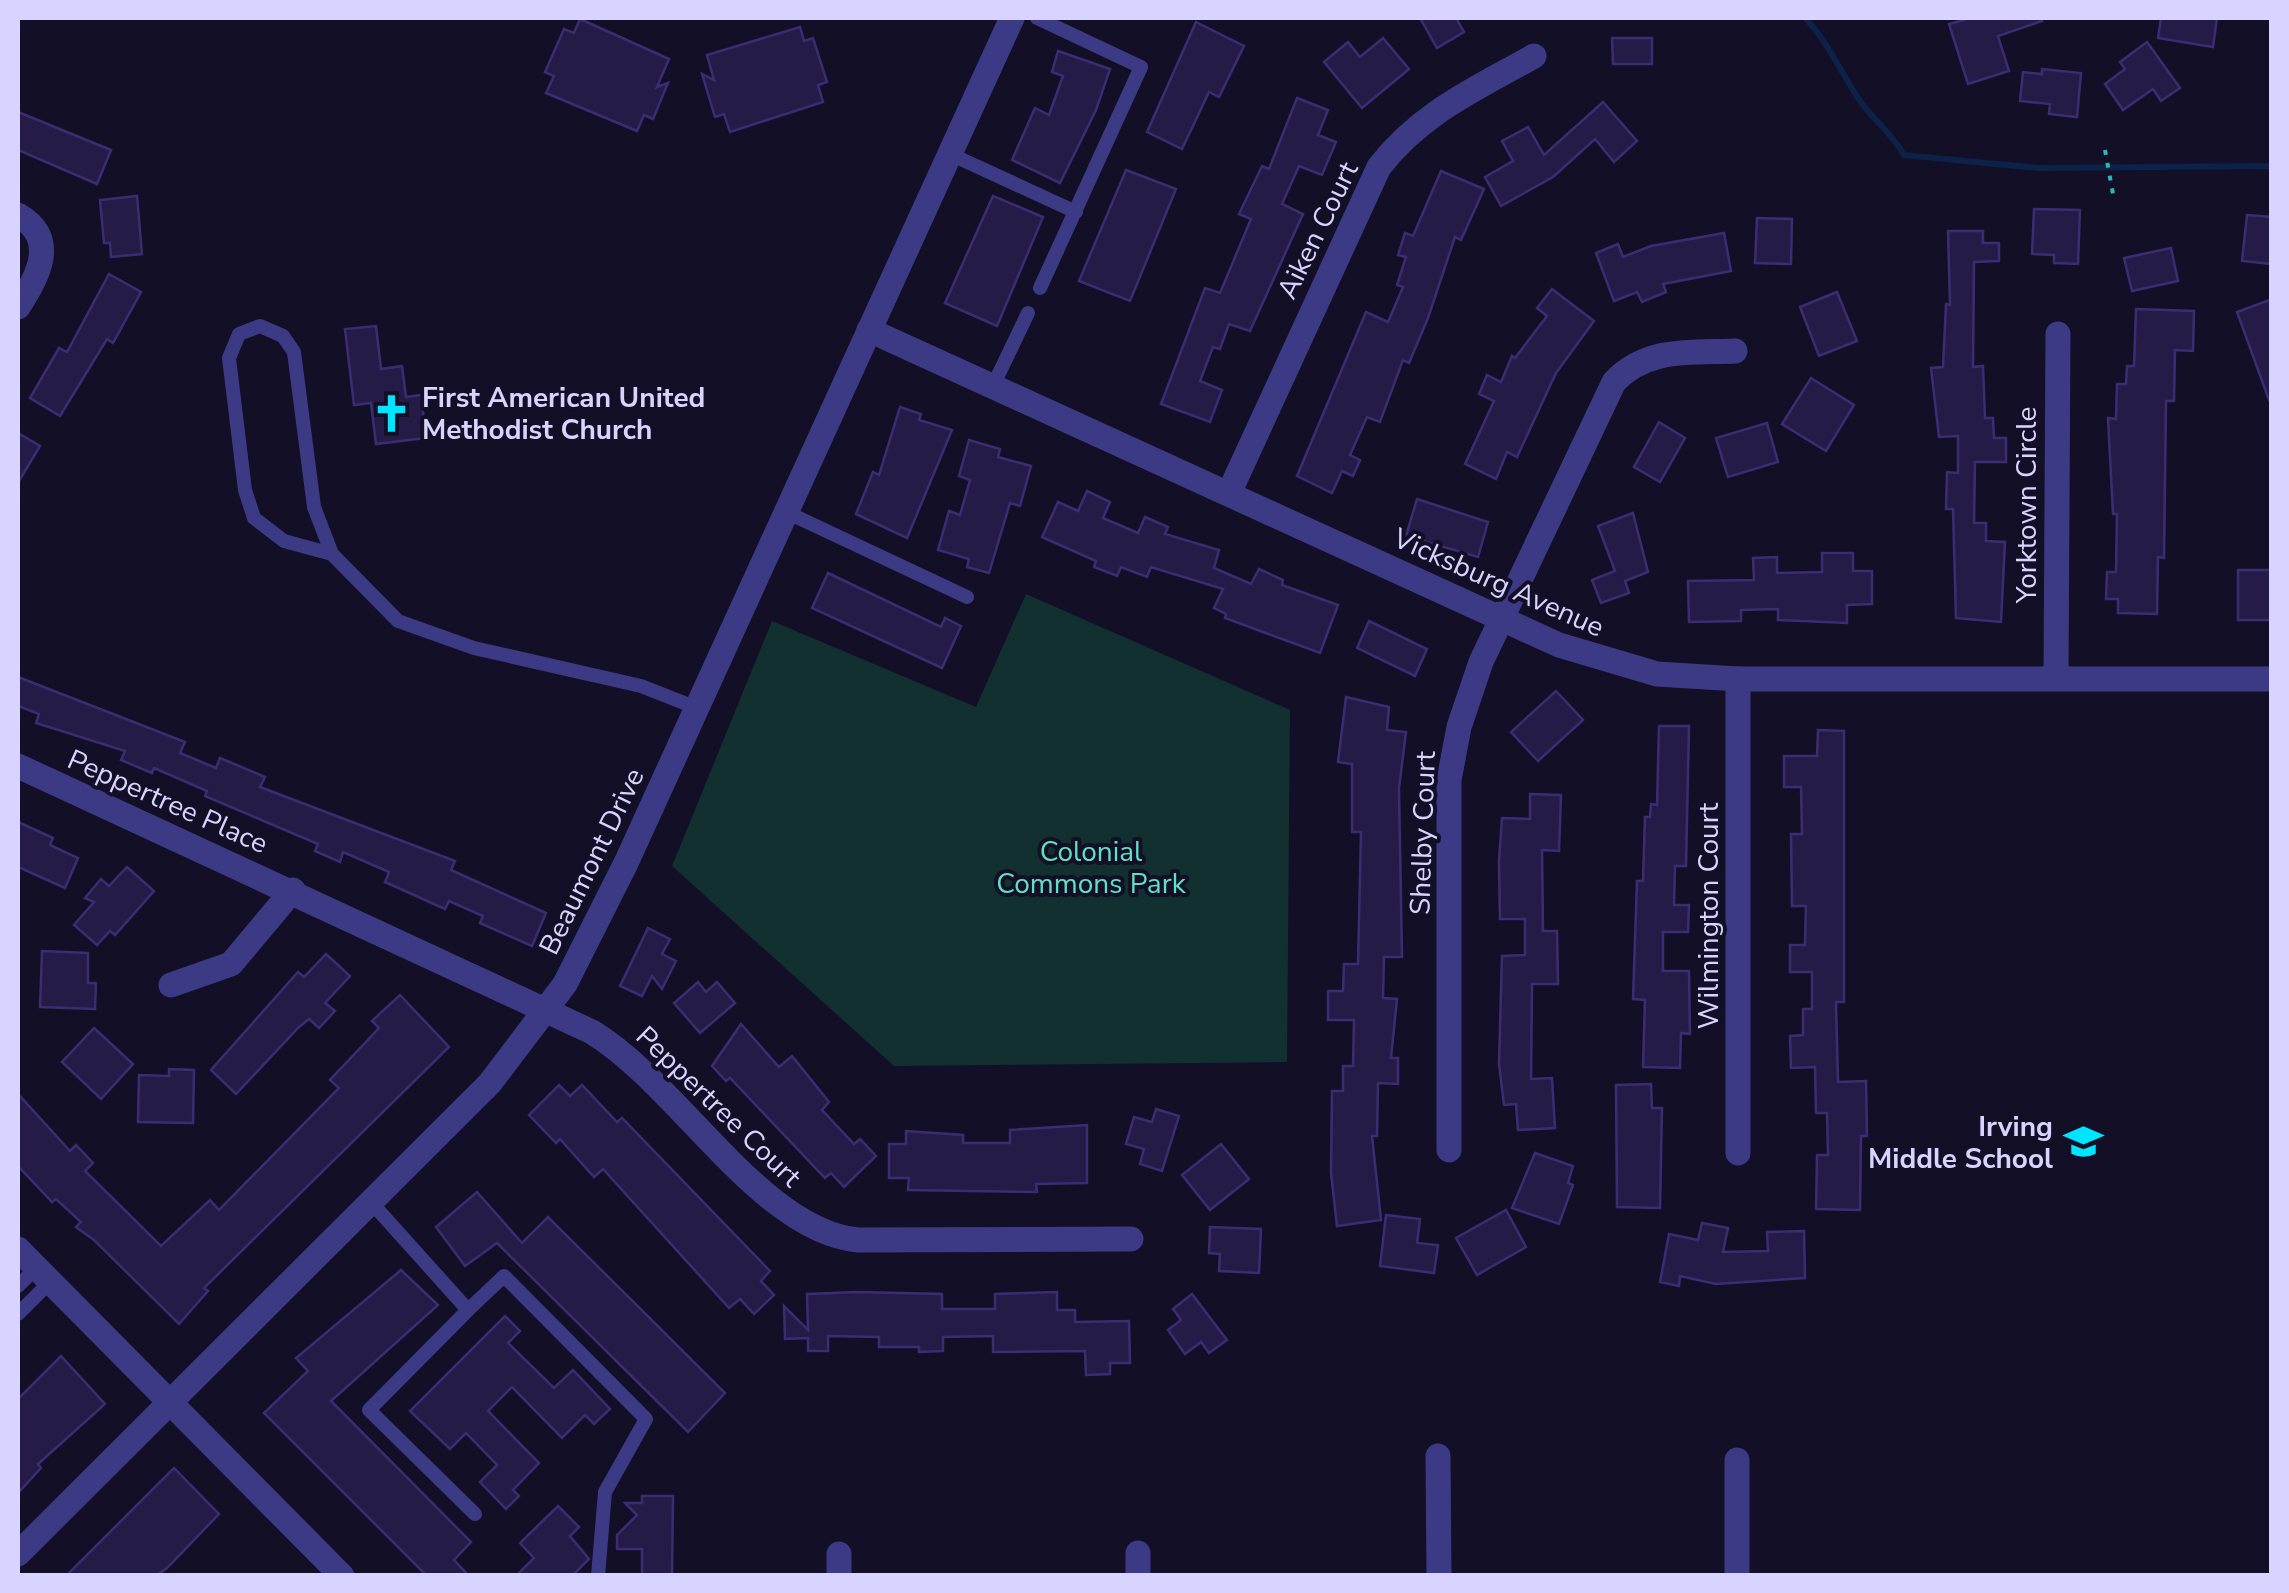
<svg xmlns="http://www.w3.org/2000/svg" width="2289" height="1593" viewBox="0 0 2289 1593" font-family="'Nunito Sans',sans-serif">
<rect width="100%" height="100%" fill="#130f26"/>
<polygon fill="#12302f" points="1026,594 1290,710 1287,1062 894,1066 672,866 772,621 976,707"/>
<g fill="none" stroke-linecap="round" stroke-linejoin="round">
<path stroke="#0c2248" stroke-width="6" d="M 1805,18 C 1828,42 1840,71 1858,98 C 1872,119 1891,132 1904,155 L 2038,168 L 2272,166"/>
</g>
<g fill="#241b47" stroke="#3b2d73" stroke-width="2.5">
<polygon points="1420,18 1456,18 1464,32 1437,48"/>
<polygon points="1971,18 2041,18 2042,21 1998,36 2009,71 1968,84 1949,24"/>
<polygon points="2161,18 2217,18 2213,47 2158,38"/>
<polygon points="580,19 669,59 657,87 668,83 653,119 644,115 637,131 546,93 554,76 545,72 564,29 574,33"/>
<polygon points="1196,22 1244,46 1219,97 1209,92 1182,149 1147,132"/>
<polygon points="800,27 804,41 813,38 827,82 818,85 823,102 730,132 724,114 715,117 702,74 714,80 707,55"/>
<polygon points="1383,38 1409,69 1362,108 1324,62 1348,42 1360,57"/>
<polygon points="1612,38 1652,38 1652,64 1613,64"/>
<polygon points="2147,42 2180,88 2161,101 2153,89 2123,110 2105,84 2125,69 2120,62"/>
<polygon points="1058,51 1110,69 1096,110 1060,183 1012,160 1035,108 1049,115 1063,76 1052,72"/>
<polygon points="2042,69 2081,73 2077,117 2049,114 2050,104 2020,101 2023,72 2042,74"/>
<polygon points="1297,98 1328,110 1318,135 1336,142 1322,175 1299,166 1282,204 1303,214 1250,331 1229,324 1220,349 1213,347 1200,381 1222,390 1210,422 1161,404 1205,288 1220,293 1251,219 1239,214 1262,166 1269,169"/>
<polygon points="1603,102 1637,141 1614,162 1595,139 1553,177 1501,206 1485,177 1513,161 1502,141 1528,127 1544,155"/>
<polygon points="18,112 111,150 97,184 18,150"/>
<polygon points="1126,170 1176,189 1130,301 1079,281"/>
<polygon points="1441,171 1484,189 1461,240 1455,237 1428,318 1409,363 1403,360 1380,422 1367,417 1350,455 1360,460 1353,476 1342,471 1332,493 1297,476 1366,312 1388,322 1403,287 1397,285 1406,257 1398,255 1405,233 1413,236"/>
<polygon points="137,196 142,254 111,257 110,243 104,243 100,200"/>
<polygon points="993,196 1043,217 997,326 945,303"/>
<polygon points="2034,209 2080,210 2078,264 2054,263 2054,255 2032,254"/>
<polygon points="2247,215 2272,217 2272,264 2242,261"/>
<polygon points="1757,218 1792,219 1791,264 1755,263"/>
<polygon points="1948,231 1983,231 1983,243 1999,243 1999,261 1974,262 1973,367 1983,366 1985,418 1993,418 1994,438 2006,438 2006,462 1975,462 1974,523 1986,523 1986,541 2005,542 2001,622 1956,618 1953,509 1946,509 1947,472 1958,473 1958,436 1939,437 1931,368 1943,367 1946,304 1950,305"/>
<polygon points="1724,233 1731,271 1663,284 1666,292 1642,302 1637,292 1614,301 1596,253 1618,244 1623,257 1651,246"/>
<polygon points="2171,248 2178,281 2132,291 2124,258"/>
<polygon points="109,274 141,292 113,343 107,339 60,416 30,398 59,348 67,352"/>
<polygon points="1552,289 1594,321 1556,373 1517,457 1507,452 1496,479 1465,464 1494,401 1479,394 1487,375 1501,382 1512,356 1515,358 1547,316 1537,308"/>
<polygon points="1837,292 1857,341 1819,356 1800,307"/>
<polygon points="2272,299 2272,399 2269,400 2237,312"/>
<polygon points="2136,309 2194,311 2193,351 2175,350 2174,401 2166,401 2164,558 2158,557 2157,614 2118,613 2118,599 2106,599 2107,572 2116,572 2117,514 2113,514 2108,418 2116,419 2117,384 2126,384 2127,366 2134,366"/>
<polygon points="376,326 381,369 402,366 406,397 421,395 426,438 376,444 371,403 354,405 345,329"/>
<polygon points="1811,378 1854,405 1826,451 1782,424"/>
<polygon points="900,407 921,414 919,420 952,430 907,538 856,514 873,472 879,475"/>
<polygon points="1659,422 1685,438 1660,482 1634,467"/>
<polygon points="1767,423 1778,462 1728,477 1716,438"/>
<polygon points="18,433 40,446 18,483"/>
<polygon points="969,440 1000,449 998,457 1031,466 1020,506 1010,503 989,573 967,567 969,559 938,550 949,511 960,515 970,480 959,476"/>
<polygon points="1087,491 1110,502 1103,518 1138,533 1145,517 1168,527 1165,534 1219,550 1214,568 1251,584 1259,569 1283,580 1282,585 1338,605 1320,653 1225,618 1226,614 1214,608 1223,589 1151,567 1147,577 1121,567 1117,576 1094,567 1096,561 1042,537 1058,502 1078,511"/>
<polygon points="1417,499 1488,522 1478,557 1406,536"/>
<polygon points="1633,513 1648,572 1625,581 1629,593 1601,603 1592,580 1615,571 1598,526"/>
<polygon points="1822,553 1853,553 1853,571 1872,571 1872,604 1847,605 1847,623 1778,620 1778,609 1741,610 1741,621 1689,622 1688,581 1754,580 1753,558 1777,557 1777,573 1822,572"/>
<rect x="2238" y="570" width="34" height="50"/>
<polygon points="828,573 941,627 945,618 961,626 942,668 812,608"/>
<polygon points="1369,621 1427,649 1415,676 1357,648"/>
<polygon points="18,677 185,742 180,753 216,768 220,758 265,777 260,787 455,861 451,870 546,913 532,946 480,923 483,916 449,901 445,909 385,882 389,872 343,852 340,862 315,851 318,844 205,796 207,791 154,768 152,773 121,760 125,751 36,723 39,714 18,706"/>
<polygon points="1556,691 1583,720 1538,761 1511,732"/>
<polygon points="1346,697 1389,707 1387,730 1406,732 1399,788 1402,957 1384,957 1383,998 1397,999 1391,1058 1398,1058 1398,1084 1378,1083 1377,1136 1372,1136 1381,1220 1337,1226 1331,1173 1332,1091 1343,1091 1343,1066 1353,1066 1354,1020 1328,1020 1328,991 1343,991 1344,964 1358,964 1361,832 1352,832 1352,764 1338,762"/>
<polygon points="1659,726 1689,726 1686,866 1675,866 1674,905 1689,905 1688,932 1663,932 1663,971 1689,971 1690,1034 1681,1033 1680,1068 1643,1067 1645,1000 1633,999 1637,881 1643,881 1645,817 1650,817 1651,804 1657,805"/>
<polygon points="1818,730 1844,731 1844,1002 1836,1002 1838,1082 1866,1081 1867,1136 1861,1136 1860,1210 1816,1209 1817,1155 1828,1155 1827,1113 1816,1113 1815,1067 1791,1068 1790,1036 1803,1035 1803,1009 1812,1009 1812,972 1790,972 1790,945 1805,945 1806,906 1792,906 1791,834 1802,834 1801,787 1784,787 1784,756 1817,756"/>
<polygon points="1530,794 1561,795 1559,851 1542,850 1543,931 1557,931 1558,984 1532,984 1531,1079 1552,1078 1555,1128 1518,1130 1516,1104 1504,1105 1499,1064 1502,956 1525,955 1525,919 1500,919 1499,861 1502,818 1530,819"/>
<polygon points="18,822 53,838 50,845 78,858 65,888 18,867"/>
<polygon points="127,867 154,891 115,935 110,931 97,945 74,925 94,902 85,898 101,879 109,886"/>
<polygon points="648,928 670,939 662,954 676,961 662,989 652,976 642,996 620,986"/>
<polygon points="42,951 88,953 88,983 96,983 95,1009 40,1007"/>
<polygon points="326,954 350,976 325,1003 335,1011 319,1028 309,1019 298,1028 236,1094 211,1070 298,972 304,977"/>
<polygon points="698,982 706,992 717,982 735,1003 700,1033 674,1003"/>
<polygon points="400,995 449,1047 204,1288 208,1291 179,1324 94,1240 76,1227 81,1222 56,1199 52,1202 18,1166 18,1094 70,1151 76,1145 93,1163 85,1171 161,1246 210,1200 219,1210 339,1088 330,1080 379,1028 372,1021"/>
<polygon points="741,1024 779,1067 792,1056 829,1102 822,1110 854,1144 860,1139 876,1156 844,1187 831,1173 825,1178 730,1078 726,1081 712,1066"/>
<polygon points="94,1028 133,1064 101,1099 62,1062"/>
<polygon points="169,1069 194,1070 193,1123 138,1122 139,1075 169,1076"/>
<polygon points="1651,1084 1652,1108 1662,1108 1660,1208 1617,1207 1616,1085"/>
<polygon points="559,1085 570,1096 582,1085 617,1122 622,1118 770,1271 761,1281 774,1295 754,1314 740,1299 729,1308 603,1169 594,1177 560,1139 556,1143 529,1115"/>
<polygon points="1156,1109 1179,1116 1162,1171 1140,1164 1144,1149 1126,1144 1134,1117 1152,1122"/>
<polygon points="1087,1125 1087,1183 1036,1184 1037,1192 908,1190 909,1178 889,1178 889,1144 906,1144 906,1131 963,1135 963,1143 1010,1143 1010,1130"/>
<polygon points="1221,1144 1249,1179 1210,1210 1182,1175"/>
<polygon points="1535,1153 1573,1166 1568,1183 1573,1185 1559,1224 1512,1208"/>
<polygon points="477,1192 522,1243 548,1217 725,1393 688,1432 497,1243 465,1266 436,1227"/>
<polygon points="1506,1210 1526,1247 1477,1275 1456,1238"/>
<polygon points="1386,1215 1420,1219 1417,1243 1438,1245 1434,1273 1380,1266"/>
<polygon points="1702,1223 1728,1228 1723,1252 1768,1251 1767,1232 1804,1231 1805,1278 1716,1284 1680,1276 1679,1286 1660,1282 1669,1234 1698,1240"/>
<polygon points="1210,1227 1261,1229 1259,1273 1219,1271 1220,1254 1209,1253"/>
<polygon points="401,1270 438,1305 331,1401 471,1542 454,1560 469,1576 427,1576 264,1413 308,1371 296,1358"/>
<polygon points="858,1292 942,1294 942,1309 995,1309 995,1294 1057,1292 1057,1310 1075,1310 1075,1322 1129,1321 1130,1363 1110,1363 1110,1374 1086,1375 1085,1351 993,1352 993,1336 943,1337 943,1351 919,1352 919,1347 879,1347 879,1337 828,1336 828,1351 808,1351 808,1338 785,1339 784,1306 808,1330 807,1294"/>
<polygon points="1192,1294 1227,1340 1209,1353 1201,1342 1185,1354 1168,1330 1181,1320 1173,1309"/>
<polygon points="505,1316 520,1331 508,1343 554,1388 573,1370 610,1409 594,1424 585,1415 562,1438 512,1387 488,1411 539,1463 513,1490 519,1496 506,1509 480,1482 497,1465 466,1433 450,1449 410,1411"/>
<polygon points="61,1356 105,1404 38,1464 41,1468 18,1493 18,1399"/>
<polygon points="174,1468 219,1514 167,1568 156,1576 66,1576"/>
<polygon points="642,1496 673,1496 672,1576 642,1576 642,1549 617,1549 617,1535 637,1515 625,1503 642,1503"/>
<polygon points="558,1506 579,1527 570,1536 589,1559 572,1576 516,1576 534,1558 520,1543"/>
</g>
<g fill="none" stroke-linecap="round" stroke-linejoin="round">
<polyline stroke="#2fb8b0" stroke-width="4" stroke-dasharray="5 8" stroke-linecap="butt" points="2105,150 2113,194"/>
<g stroke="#3d3a85" stroke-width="14">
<polyline points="1037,18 1141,67 1040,288"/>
<polyline points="950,154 1076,212"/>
<polyline points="992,388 1028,313"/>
<polyline points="786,512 967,597"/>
<polyline points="332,554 284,541 254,518 245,490 229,358 239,334 260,326 283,336 294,352 314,507 332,554 398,621 474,648 641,686 697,708"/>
<polyline points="370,1201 468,1310 504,1276 646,1419 605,1492 598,1576"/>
<polyline points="18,1286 36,1268"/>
<polyline points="468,1310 369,1410 475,1514"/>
<polyline points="18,1314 50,1282"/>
</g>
<g stroke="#3d3a85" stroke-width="25">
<path d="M 18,215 C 59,239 38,277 18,307"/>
<polyline points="869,330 1559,645 1657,674 1738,679 2272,679"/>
<path d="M 1229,493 L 1379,167 C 1422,112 1474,90 1534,56"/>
<polyline points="2056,676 2058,334"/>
<path d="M 18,766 L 592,1032 C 678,1084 761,1231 858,1240 L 1131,1239"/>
<polyline points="171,985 231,964 293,890"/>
<path d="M 1449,1150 L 1449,780 L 1459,727 L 1481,662 L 1614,382 C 1647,347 1690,353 1735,351"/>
<polyline points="1738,1153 1738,679"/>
<polyline points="18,1249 342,1576"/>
<polyline points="1438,1456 1439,1576"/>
<polyline points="1737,1460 1737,1576"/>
<polyline points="1138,1553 1138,1576"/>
<polyline points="18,1554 490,1083 565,984 626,863 1012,18"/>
<polyline points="839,1554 839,1576"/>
</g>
</g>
<defs>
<symbol id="church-bare" viewBox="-9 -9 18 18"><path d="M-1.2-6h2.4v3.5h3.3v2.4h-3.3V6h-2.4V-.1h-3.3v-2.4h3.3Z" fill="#00e5ff" stroke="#130f26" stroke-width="2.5" paint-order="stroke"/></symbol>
<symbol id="school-bare" viewBox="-9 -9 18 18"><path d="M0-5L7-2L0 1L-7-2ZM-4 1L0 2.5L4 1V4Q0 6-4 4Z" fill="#00e5ff" stroke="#130f26" stroke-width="2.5" paint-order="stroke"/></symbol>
</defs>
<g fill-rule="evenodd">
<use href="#church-bare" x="364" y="386" width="55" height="55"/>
<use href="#school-bare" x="2056" y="1114" width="55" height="55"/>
</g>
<g text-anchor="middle" stroke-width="8" stroke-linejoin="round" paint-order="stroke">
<g font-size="28" fill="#d9d4ff" stroke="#130f26">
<text transform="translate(1317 230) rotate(-64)" y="10">Aiken Court</text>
<text transform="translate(2026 505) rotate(-90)" y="10">Yorktown Circle</text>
<text transform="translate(1499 582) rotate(24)" y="10">Vicksburg Avenue</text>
<text transform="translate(168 801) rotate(24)" y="10">Peppertree Place</text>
<text transform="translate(1422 833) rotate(-88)" y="10">Shelby Court</text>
<text transform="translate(591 861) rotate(-64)" y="10">Beaumont Drive</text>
<text transform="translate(1708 916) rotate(-90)" y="10">Wilmington Court</text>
<text transform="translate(719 1106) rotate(44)" y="10">Peppertree Court</text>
</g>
<g font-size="28" font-weight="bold" fill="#d9d4ff" stroke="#130f26" text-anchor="start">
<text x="422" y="407">First American United<tspan x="422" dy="32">Methodist Church</tspan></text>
<text x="2053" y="1136" text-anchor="end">Irving<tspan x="2053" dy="32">Middle School</tspan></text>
</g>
<g font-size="28" fill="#5fe0c0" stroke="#130f26">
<text x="1091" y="861">Colonial<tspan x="1091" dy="32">Commons Park</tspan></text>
</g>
</g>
<rect width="2289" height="1593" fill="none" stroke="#d9d4ff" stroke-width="40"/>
</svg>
